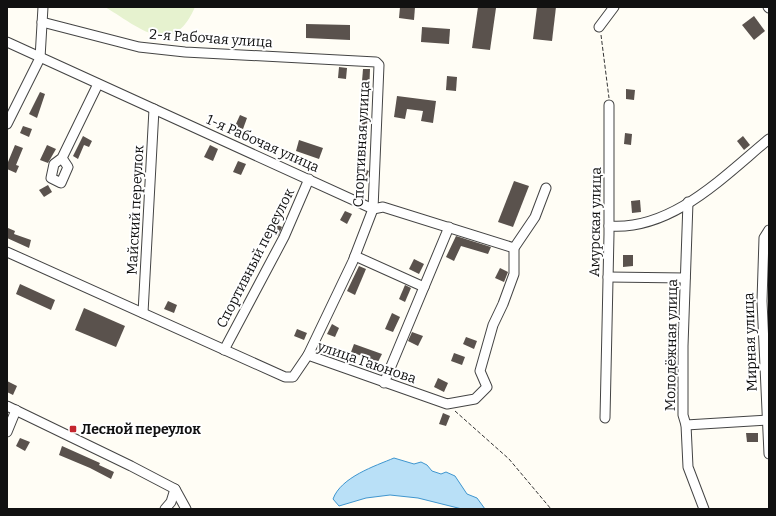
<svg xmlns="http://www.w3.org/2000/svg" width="776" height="516" viewBox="0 0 776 516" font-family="Bitter,serif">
<rect width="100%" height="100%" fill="#fffdf5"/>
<path fill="#e6f2cf" d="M 105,7 L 195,7 C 172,60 139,27 105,7 Z"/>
<path fill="#b9e0f7" stroke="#3f96cf" d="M 394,458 L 414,464 L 421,462 L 427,465 L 432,471 L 441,474 L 446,472 L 455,476 L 467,494 L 477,498 L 485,509 L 462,509 L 418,498 L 390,495 L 366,498 L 339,506 L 333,499 C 341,477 375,466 394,458 Z"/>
<g fill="#5a524d">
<polygon points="400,7 415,7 414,20 399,18"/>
<polygon points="478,7 496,8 490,50 472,48"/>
<polygon points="537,7 556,7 552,41 533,39"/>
<polygon points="754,16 765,31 754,40 742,25"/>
<polygon points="306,24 350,25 350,40 306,38"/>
<polygon points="422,27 450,29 449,44 421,42"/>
<polygon points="339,67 347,68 346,79 338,78"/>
<polygon points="363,69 370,69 369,94 361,94"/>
<polygon points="447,76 457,77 456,91 446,90"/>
<polygon points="626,89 635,90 634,100 626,99"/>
<polygon points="40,92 45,94 37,118 29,114"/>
<polygon points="397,96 436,101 433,123 421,121 423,111 407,109 405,119 394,117"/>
<polygon points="362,104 368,104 367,128 361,128"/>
<polygon points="240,115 247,118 243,129 235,126"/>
<polygon points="23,126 32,129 29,137 20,133"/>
<polygon points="625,133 632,134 631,145 624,144"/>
<polygon points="83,136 92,141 89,147 84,145 78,159 73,156"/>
<polygon points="743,136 750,145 744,150 737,141"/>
<polygon points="299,140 323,148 319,159 296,151"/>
<polygon points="15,145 23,148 16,165 19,166 16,173 7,169 7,161 8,162"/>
<polygon points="47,145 56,149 48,163 40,160"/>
<polygon points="210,145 218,149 213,161 204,157"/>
<polygon points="238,161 246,164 241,175 233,172"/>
<polygon points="359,167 369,171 365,179 356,175"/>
<polygon points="514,181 529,186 513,227 498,222"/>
<polygon points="48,185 52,192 44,197 39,190"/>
<polygon points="640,200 641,212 632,213 631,201"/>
<polygon points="345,211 352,214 347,224 340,220"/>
<polygon points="274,223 282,227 278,236 269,232"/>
<polygon points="8,228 15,231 14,234 31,240 29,248 7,238"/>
<polygon points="456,236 491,247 488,254 461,246 454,261 446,257"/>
<polygon points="623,255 633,255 633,266 623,267"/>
<polygon points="414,259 424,264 419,274 409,269"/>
<polygon points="359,266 366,269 355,295 347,291"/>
<polygon points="500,268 508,272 504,282 495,278"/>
<polygon points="20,284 55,300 51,310 16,294"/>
<polygon points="405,285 411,288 405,302 399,299"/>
<polygon points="168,301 177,305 174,313 164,309"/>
<polygon points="84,308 125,326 116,347 75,330"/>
<polygon points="392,313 400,317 393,332 385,329"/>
<polygon points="332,324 339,328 335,337 327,334"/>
<polygon points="297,329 307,333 304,340 294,336"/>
<polygon points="412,332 423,336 418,346 408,341"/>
<polygon points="466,337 477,341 474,349 463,344"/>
<polygon points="354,344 382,354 378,362 351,352"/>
<polygon points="454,353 465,357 462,365 451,361"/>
<polygon points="438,378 448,383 444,392 434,387"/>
<polygon points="7,381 17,386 13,395 7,392"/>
<polygon points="443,413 450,416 446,426 439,424"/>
<polygon points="746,433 758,433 758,442 747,442"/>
<polygon points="20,438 30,442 25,451 16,446"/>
<polygon points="62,446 100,463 99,465 114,472 111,479 90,468 59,455"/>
</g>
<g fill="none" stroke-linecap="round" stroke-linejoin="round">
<defs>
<g id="minor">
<polyline points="768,7 769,8"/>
<polyline points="42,22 139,47 185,52 376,62 379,65 373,209 353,261 308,355"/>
<polyline points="599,27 614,7"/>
<polyline points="7,42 373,209 383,207 514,248"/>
<polyline points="7,124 40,58 43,7"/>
<polyline points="62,158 68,167 61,183 51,178 54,164 62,158 98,84"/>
<polyline points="688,202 683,346 683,415 686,425 688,467 704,509"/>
<path d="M 609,226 C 672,231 724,176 769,139"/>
<polyline points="769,230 764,238 762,301 769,454"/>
<polyline points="7,252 285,377 293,377 308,355 447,404 475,399 487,387 480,371 493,325 503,304 514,274 514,248 535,217 546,188"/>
<polyline points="355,256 424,287"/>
<polyline points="608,277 685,278"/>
<polyline points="143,313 154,109"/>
<polyline points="224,350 284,237 309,179"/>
<polyline points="384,383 449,227"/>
<polyline points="7,406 131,466 175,489 186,509"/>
<polyline points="605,418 609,234 609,105"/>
<polyline points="686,425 767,420"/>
<polyline points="7,432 16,410"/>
<polyline points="165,509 171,502 175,489"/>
</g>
</defs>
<use href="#minor" stroke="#444" stroke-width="11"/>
<g stroke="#333" stroke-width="1" stroke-dasharray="4 2" stroke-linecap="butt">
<polyline points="601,35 609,98"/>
<polyline points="455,411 509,459 551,509"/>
</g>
<use href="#minor" stroke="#fff" stroke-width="9"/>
</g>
<rect fill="#c4262e" stroke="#fff" stroke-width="1.5" x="69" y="425" width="8" height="8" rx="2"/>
<g text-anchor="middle" stroke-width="4" stroke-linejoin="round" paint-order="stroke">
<g font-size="14" fill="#111" stroke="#fff">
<text transform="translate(211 38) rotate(4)" y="5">2-я Рабочая улица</text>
<text transform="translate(263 143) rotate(24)" y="5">1-я Рабочая улица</text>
<text transform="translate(361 144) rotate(-87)" y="5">Спортивная улица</text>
<text transform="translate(135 210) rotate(-87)" y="5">Майский переулок</text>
<text transform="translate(595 222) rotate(-89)" y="5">Амурская улица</text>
<text transform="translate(255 258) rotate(-63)" y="5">Спортивный переулок</text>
<text transform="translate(750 342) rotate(-92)" y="5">Мирная улица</text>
<text transform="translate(671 345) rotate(-89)" y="5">Молодёжная улица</text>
<text transform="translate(367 362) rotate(19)" y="5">улица Гаюнова</text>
</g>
<g font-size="14" font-weight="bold" fill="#111" stroke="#fff" text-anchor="start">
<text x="81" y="434">Лесной переулок</text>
</g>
</g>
<rect width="776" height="516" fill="none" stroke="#111111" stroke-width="16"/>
</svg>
